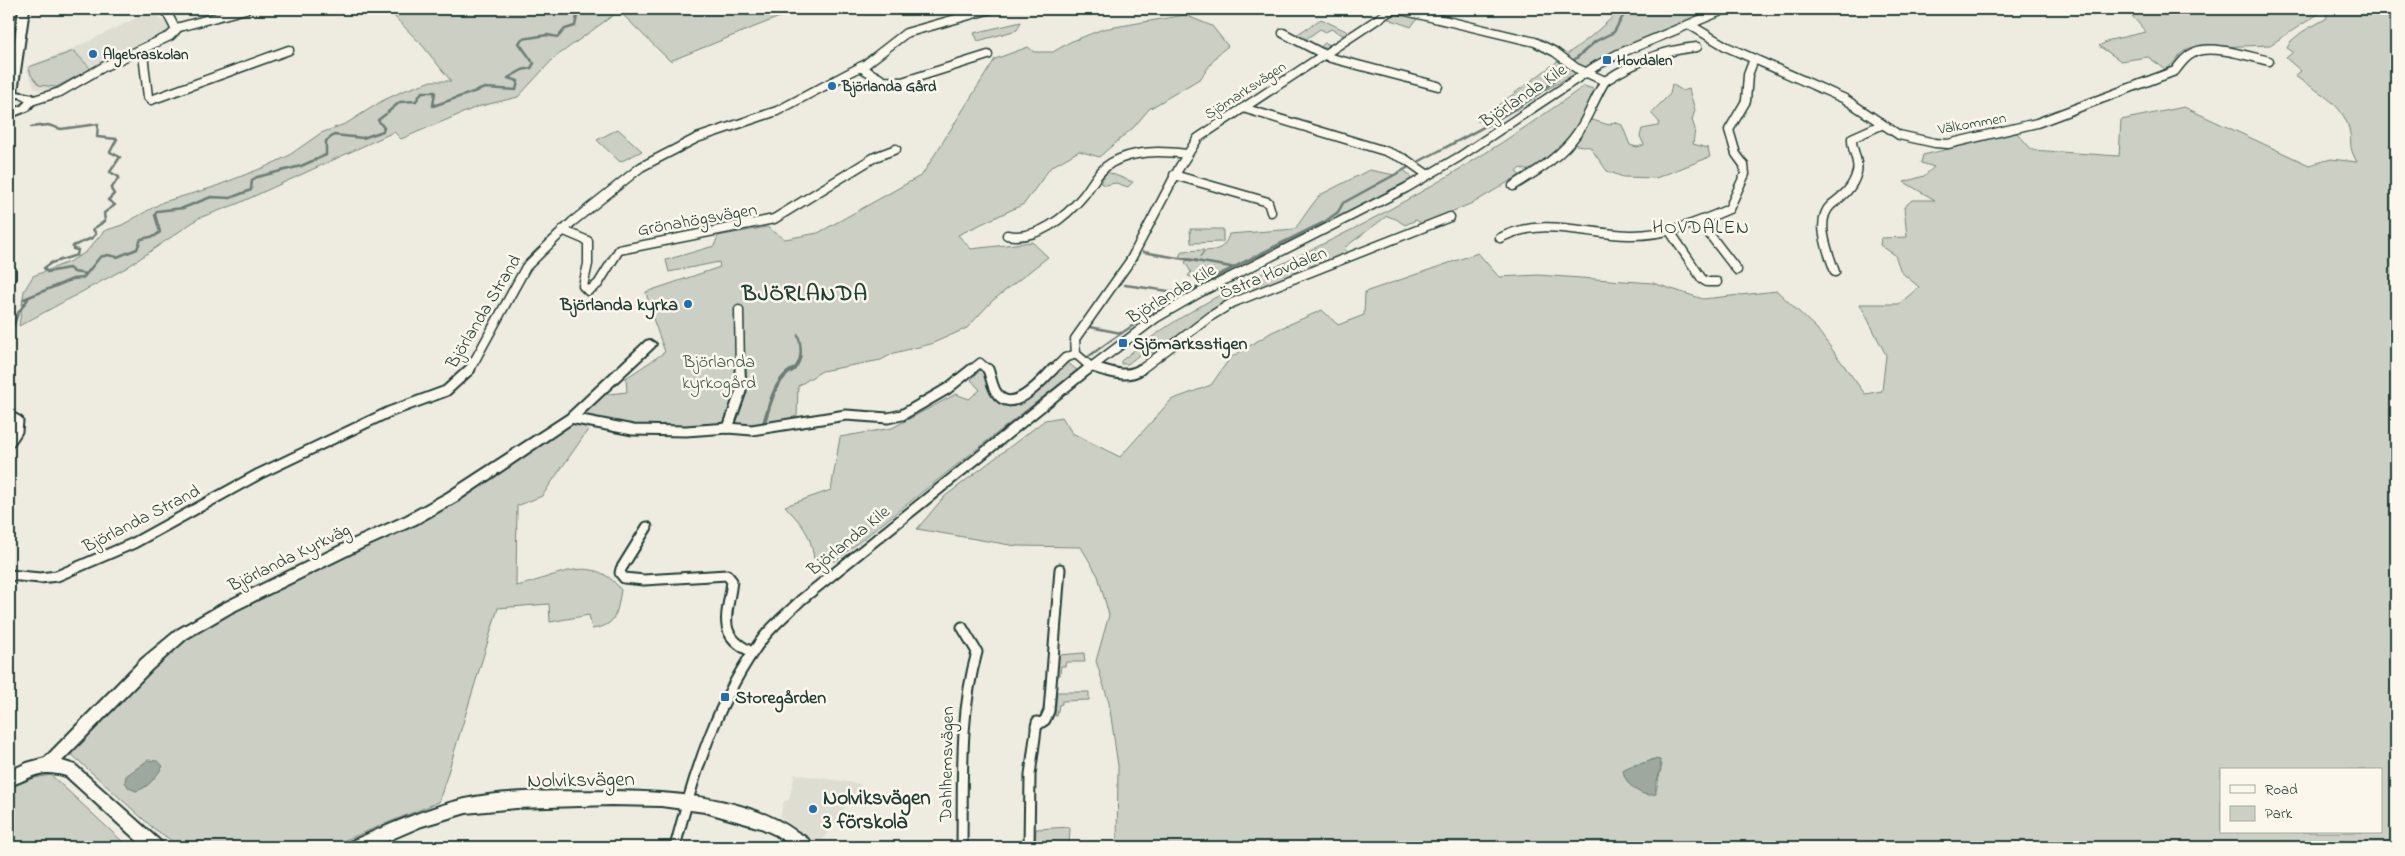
<svg xmlns="http://www.w3.org/2000/svg" width="2405" height="856" viewBox="0 0 2405 856" font-family="'Indie Flower',sans-serif">
<rect width="100%" height="100%" fill="#eeece1"/>
<filter id="ink" filterUnits="userSpaceOnUse"><feTurbulence type="fractalNoise" baseFrequency=".02" numOctaves="2"/><feDisplacementMap in="SourceGraphic" scale="10" xChannelSelector="R" yChannelSelector="G"/><feConvolveMatrix kernelMatrix="1 2 1 2 8 2 1 2 1" color-interpolation-filters="sRGB"/></filter>
<g filter="url(#ink)">
<g fill="#ddddd2">
<polygon points="151,11 170,27 170,31 163,38 50,91 35,89 26,67 72,49"/>
<polygon points="795,774 861,784 819,845 780,817 784,801 789,800"/>
</g>
<g fill="#cbcfc4" stroke="#75867c" fill-rule="evenodd">
<polygon points="387,9 789,9 792,12 670,61 619,11 554,58 518,97 477,107 401,139 394,132 237,204 199,218 126,268 19,326 24,291 33,276 71,261 86,252 104,231 122,225 163,202 211,188 265,167 288,156 321,133 347,123 382,101 403,91 431,81 451,81 422,45"/>
<polygon points="1622,9 1716,9 1612,53 1544,91 1518,109 1487,121 1477,121 1589,38"/>
<path d="M 2126,9 L 2326,9 L 2270,45 L 2190,48 C 2177,52 2178,63 2165,69 L 2148,57 L 2121,61 L 2099,46 L 2110,40 L 2146,32 Z"/>
<path d="M 2336,9 L 2396,9 L 2396,847 L 1117,847 L 1118,766 L 1109,703 L 1096,661 L 1109,615 L 1098,576 L 1081,547 L 1016,546 L 917,529 L 944,497 L 1045,420 L 1062,417 L 1072,433 L 1120,457 L 1171,400 L 1211,385 L 1230,358 L 1272,332 L 1322,310 L 1338,325 L 1364,315 L 1365,292 L 1478,253 L 1499,277 L 1538,275 L 1653,283 L 1703,299 L 1777,291 L 1817,329 L 1865,394 L 1882,391 L 1886,355 L 1860,304 L 1899,304 L 1919,287 L 1901,272 L 1895,255 L 1880,245 L 1881,238 L 1907,237 L 1904,207 L 1912,200 L 1935,200 L 1904,182 L 1924,176 L 1934,167 L 1921,163 L 1923,155 L 2017,133 L 2032,150 L 2119,156 L 2121,120 L 2184,107 L 2309,165 L 2331,159 L 2357,162 C 2347,144 2353,145 2349,129 C 2342,102 2316,91 2295,76 L 2301,71 L 2286,58 L 2293,52 L 2287,48 L 2291,41 L 2302,32 L 2327,18 L 2326,12 ZM 1654,759 L 1662,764 L 1656,791 L 1623,770 C 1631,764 1643,765 1654,759 ZM 2221,770 L 2381,770 L 2381,832 L 2221,832 Z"/>
<polygon points="1396,12 1419,16 1411,27 1386,18"/>
<polygon points="1185,15 1212,26 1228,46 1217,55 1201,78 1149,109 1134,127 1099,157 1079,151 1051,167 1024,204 958,235 971,249 1032,242 1048,257 992,301 967,328 931,344 894,353 881,360 822,371 798,386 797,417 782,423 762,427 630,427 577,418 600,395 627,392 626,378 665,352 651,313 646,292 720,267 719,262 669,272 666,260 714,246 718,236 767,227 785,239 818,233 922,175 995,59 1028,47 1034,52 1053,52 1070,42 1103,29"/>
<path d="M 1321,19 L 1350,33 L 1345,36 L 1331,29 L 1326,32 L 1320,29 L 1306,39 L 1320,47 L 1325,43 L 1331,45 C 1317,54 1306,43 1293,37 Z"/>
<polygon points="1021,22 1017,30 978,41 974,33"/>
<polygon points="74,51 91,69 56,87 39,85 31,75 29,67"/>
<polygon points="1672,84 1683,91 1689,89 1695,110 1692,120 1695,129 1693,144 1708,148 1710,157 1656,178 1623,177 1607,171 1590,147 1576,145 1573,141 1589,119 1609,125 1614,122 1622,125 1630,145 1637,147 1644,145 1640,136 1642,129 1658,126 1659,122 1651,113 1670,94"/>
<path d="M 1584,86 L 1596,90 L 1583,121 L 1554,154 L 1533,172 L 1520,168 L 1516,172 L 1520,175 L 1475,202 L 1422,224 L 1416,220 L 1405,225 L 1396,219 L 1387,216 L 1344,248 L 1350,256 L 1315,269 L 1310,264 L 1297,264 L 1295,268 L 1300,274 L 1249,295 L 1243,287 L 1229,293 L 1235,301 L 1155,354 L 1145,350 L 1128,364 L 1121,364 L 1121,361 C 1192,301 1271,271 1353,229 C 1434,187 1510,140 1584,86 Z"/>
<polygon points="618,129 642,151 620,162 597,140"/>
<path d="M 1369,170 L 1395,175 L 1403,170 L 1410,175 L 1411,179 L 1293,241 L 1209,278 L 1198,279 L 1188,276 L 1191,272 L 1185,262 L 1188,260 L 1198,260 L 1179,257 L 1182,251 L 1204,250 L 1200,257 L 1205,251 C 1219,250 1225,248 1229,234 L 1295,229 L 1312,205 L 1320,195 Z"/>
<polygon points="1107,172 1133,182 1128,187 1116,183 1105,185 1100,183"/>
<polygon points="1190,229 1223,229 1223,242 1191,243"/>
<path d="M 1067,362 L 1077,370 L 835,561 L 814,559 C 810,532 803,526 785,506 L 831,490 L 840,437 L 892,428 L 956,394 L 969,399 L 980,390 L 971,380 L 981,369 L 993,395 L 1004,402 L 1046,383 Z"/>
<path d="M 574,424 L 590,427 L 542,496 L 517,506 L 516,586 C 553,579 592,550 621,590 C 617,612 617,626 592,629 L 589,615 L 550,622 L 549,604 L 498,608 L 439,802 L 328,847 L 181,847 L 153,828 L 69,752 L 183,637 L 373,539 L 562,425 Z"/>
<polygon points="1084,653 1085,662 1066,662 1065,666 1061,666 1060,675 1057,678 1059,655"/>
<polygon points="1057,692 1089,692 1089,700 1062,701 1062,704 1059,705 1057,716 1055,716"/>
<polygon points="51,775 124,843 130,847 9,847 9,787 24,780"/>
<polygon points="1070,827 1069,847 1035,847 1036,829"/>
</g>
<g fill="#9fa89f" stroke="#6c7d74">
<path d="M 1654,759 L 1660,760 C 1662,769 1659,774 1657,781 C 1655,784 1656,791 1656,794 C 1642,799 1624,784 1623,770 C 1631,764 1643,765 1654,759 Z"/>
<path d="M 148,760 L 157,761 L 163,766 C 156,777 148,788 136,791 L 129,788 L 125,782 L 126,776 Z"/>
</g>
<g fill="none" stroke-linecap="round" stroke-linejoin="round">
<g stroke="#6c7d74" stroke-width="2.5">
<polyline points="532,61 519,43 522,39 547,35 558,37 565,29 575,26 578,11 590,9"/>
<polyline points="1573,61 1596,41 1614,32 1627,9"/>
<polyline points="388,112 400,102 416,101 422,92 435,92 433,106 485,88 516,90 518,81 508,78 522,70 531,68 534,63"/>
<polyline points="31,127 48,125 61,129 98,124 97,137 117,139 110,152 120,157 110,172 119,177 111,189 114,194 108,200 115,205 104,213 105,221 93,229 96,234 92,238 73,246 73,249 78,250 77,255 51,263 44,268 47,272 69,268 74,272 86,274"/>
<path d="M 1418,162 C 1449,145 1553,95 1565,67"/>
<polyline points="1143,252 1231,267"/>
<polyline points="1125,285 1183,293"/>
<polyline points="24,299 73,279 83,278 100,257 108,255 117,257 137,249 141,239 155,236 160,232 155,215 157,211 183,208 211,197 230,198 251,190 252,180 257,177 301,166 326,155 326,141 334,135 363,138 383,131 384,128 378,120 386,114"/>
<polyline points="1090,327 1121,333"/>
<polyline points="9,339 18,313 28,299"/>
<path d="M 1088,357 C 1162,301 1243,262 1326,221 L 1338,212 L 1343,203 L 1407,168"/>
<path d="M 792,371 C 803,362 802,348 798,335"/>
</g>
<path stroke="#6c7d74" stroke-width="4" d="M 763,426 C 770,405 774,379 794,369"/>
<defs>
<g id="street-far1">
<path d="M 1397,9 L 1535,42 L 1555,52 L 1576,68 L 1605,81 C 1632,63 1664,50 1697,47"/>
<path d="M 1690,25 L 1727,47 L 1845,99 L 1899,135 L 1935,143 L 1948,144 L 2037,123 L 2175,71 C 2181,63 2186,56 2195,52 C 2212,44 2251,57 2269,61"/>
<polyline points="176,28 246,9"/>
<polyline points="1283,33 1331,58 1438,86"/>
<polyline points="140,51 143,54 148,97 151,100 289,50"/>
<polyline points="860,67 884,81 902,82 988,55"/>
<polyline points="31,101 60,92 105,66 170,36 176,30 167,13 168,9"/>
<polyline points="1243,108 1385,151 1405,159 1428,175"/>
<polyline points="1174,175 1268,202 1271,212"/>
<path d="M 1513,186 C 1537,171 1562,156 1578,132 C 1589,116 1595,97 1605,81"/>
<polyline points="1700,222 1737,270"/>
<polyline points="562,230 588,241 588,264 583,286 588,291 598,284 619,250 774,219 875,157 896,149"/>
<polyline points="1669,230 1702,279 1707,282 1717,282"/>
<path d="M 1007,235 C 1037,241 1066,217 1084,195 C 1093,183 1099,170 1111,163 C 1134,150 1161,151 1186,154"/>
<path d="M 1500,238 C 1543,216 1584,234 1629,235 C 1664,236 1697,223 1729,209 L 1745,174 L 1744,165 L 1736,154 L 1729,130 L 1746,101 L 1748,75 L 1754,59"/>
<path d="M 1835,272 C 1829,254 1814,221 1831,205 C 1843,196 1853,188 1857,172 C 1860,161 1851,150 1852,138 L 1881,125"/>
<polyline points="739,310 740,371"/>
<polyline points="469,371 526,267 572,222 641,167 697,138 777,111 866,64 906,33 991,9"/>
<polyline points="970,371 980,363 989,371"/>
<polyline points="1052,371 1065,358 1076,354"/>
<polyline points="1086,371 1156,318 1201,292 1406,188 1459,157 1596,66 1618,54 1726,9"/>
<polyline points="1104,371 1091,367 1076,354 1075,339 1130,261 1179,168 1198,138 1393,9"/>
<polyline points="1139,371 1211,316 1232,303 1450,217"/>
</g>
<g id="street">
<path d="M 988,369 C 991,377 992,386 996,392 C 1011,417 1042,381 1053,369"/>
<path d="M 1100,369 C 1113,373 1129,378 1141,369"/>
<polyline points="9,416 18,421 17,431 9,443"/>
<polyline points="571,418 633,430 686,431 728,428 752,430 846,415 888,418 902,415 947,389 972,369"/>
<polyline points="728,428 741,391 740,369"/>
<path d="M 647,527 L 621,569 L 620,573 L 624,578 L 644,580 L 727,575 L 732,581 C 728,615 715,635 752,652"/>
<polyline points="9,575 40,578 57,576 134,543 259,474 389,412 446,391 470,369"/>
<path d="M 962,627 L 977,652 C 959,716 963,781 962,847"/>
<polyline points="1036,726 1045,720 1049,711 1060,569"/>
<path d="M 675,847 C 694,774 717,699 763,638 C 774,624 789,612 801,600 L 1088,369"/>
<polyline points="1029,847 1030,775 1037,722"/>
</g>
<g id="secondary">
<polygon points="19,9 29,9 17,92 33,95 36,101 29,110 9,118 9,111 21,106 26,101 20,97 9,99 9,83"/>
<polygon points="9,265 15,269 15,279 9,283"/>
<path d="M 650,340 L 656,344 L 654,347 L 575,421 L 457,501 L 416,524 L 362,548 L 232,612 L 187,638 L 152,669 L 62,761 L 75,765 L 161,842 L 163,847 L 144,847 L 66,776 C 37,768 34,778 9,786 L 9,771 L 27,763 L 45,758 L 142,659 L 177,630 L 222,604 L 352,540 L 406,516 L 447,493 L 567,415 L 646,341 Z"/>
<path d="M 611,791 C 670,792 747,796 797,832 C 804,836 811,840 814,847 L 793,847 L 776,835 L 761,828 L 705,812 L 661,806 L 611,805 L 516,808 L 466,813 L 422,826 L 373,847 L 347,847 L 349,842 C 387,826 425,808 465,799 C 509,789 565,792 611,791 Z"/>
</g>
</defs>
<use href="#street-far1" stroke="#1f3d34" stroke-width="11"/>
<use href="#street" stroke="#1f3d34" stroke-width="13"/>
<use href="#secondary" stroke="#1f3d34" stroke-width="4"/>
<use href="#street-far1" stroke="#fbf7ec" stroke-width="8"/>
<use href="#street" stroke="#fbf7ec" stroke-width="9"/>
<use href="#secondary" fill="#fbf7ec" fill-rule="evenodd"/>
</g>
</g>
<g fill="#1f6fb2" stroke="#fbf7ec" stroke-width="2">
<circle cx="93" cy="54" r="5"/>
<rect x="1602" y="55" width="10" height="10" rx="2.5"/>
<circle cx="832" cy="86" r="5"/>
<circle cx="688" cy="304" r="5"/>
<rect x="1118" y="338" width="10" height="10" rx="2.5"/>
<rect x="720" y="692" width="10" height="10" rx="2.5"/>
<circle cx="813" cy="809" r="5"/>
</g>
<g text-anchor="middle" stroke-width="5" stroke-linejoin="round" paint-order="stroke">
<g font-size="15" font-weight="bold" fill="#1f3d34" stroke="#fbf7ec" text-anchor="start">
<text x="103" y="59">Algebraskolan</text>
<text x="1617" y="65">Hovdalen</text>
<text x="842" y="91">Björlanda Gård</text>
</g>
<g font-size="15" fill="#1f3d34" stroke="#fbf7ec">
<text transform="translate(1245 90) rotate(-33)" y="5">Sjömarksvägen</text>
<text transform="translate(1972 123) rotate(-10)" y="5">Välkommen</text>
</g>
<g font-size="18" fill="#1f3d34" stroke="#fbf7ec">
<text transform="translate(1523 95) rotate(-34)" y="6">Björlanda Kile</text>
<text transform="translate(697 219) rotate(-10)" y="6">Grönahögsvägen</text>
<text transform="translate(1273 272) rotate(-22)" y="6">Östra Hovdalen</text>
<text transform="translate(1171 293) rotate(-31)" y="6">Björlanda Kile</text>
<text transform="translate(483 311) rotate(-59)" y="6">Björlanda Strand</text>
<text transform="translate(141 518) rotate(-27)" y="6">Björlanda Strand</text>
<text transform="translate(848 540) rotate(-39)" y="6">Björlanda Kile</text>
<text transform="translate(289 557) rotate(-26)" y="6">Björlanda Kyrkväg</text>
<text transform="translate(946 764) rotate(-89)" y="6">Dahlhemsvägen</text>
</g>
<g font-size="18" font-weight="bold" fill="#1f3d34" stroke="#fbf7ec" text-anchor="start">
<text x="678" y="310" text-anchor="end">Björlanda kyrka</text>
<text x="1133" y="349">Sjömarksstigen</text>
<text x="735" y="703">Storegården</text>
</g>
<g font-size="18" fill="#415a51" stroke="#fbf7ec">
<text x="719" y="367">Björlanda<tspan x="719" dy="21">kyrkogård</tspan></text>
</g>
<g font-size="19" letter-spacing="1" fill="#1f3d34" stroke="#fbf7ec">
<text x="1701" y="233">HOVDALEN</text>
</g>
<g font-size="21" fill="#1f3d34" stroke="#fbf7ec">
<text transform="translate(581 779) rotate(-1)" y="7">Nolviksvägen</text>
</g>
<g font-size="21" font-weight="bold" fill="#1f3d34" stroke="#fbf7ec" text-anchor="start">
<text x="823" y="804">Nolviksvägen<tspan x="823" dy="24">3 förskola</tspan></text>
</g>
<g font-size="22" font-weight="bold" letter-spacing="1" fill="#1f3d34" stroke="#fbf7ec">
<text x="805" y="300">BJÖRLANDA</text>
</g>
</g>
<rect width="2405" height="856" fill="none" stroke="#fbf7ec" stroke-width="30"/>
<rect x="15" y="15" width="2375" height="826" fill="none" stroke="#1f3d34" stroke-width="2" filter="url(#ink)"/>
<rect x="2220" y="768" width="162" height="65" fill="#fbf7ec" stroke="#a3ada2"/>
<rect x="2230" y="785" width="25" height="8" fill="#fbf7ec" stroke="#a3ada2"/>
<text x="2265" y="794" font-size="15" fill="#1f3d34">Road</text>
<rect x="2230" y="806" width="25" height="15" fill="#cbcfc4" stroke="#a3ada2"/>
<text x="2265" y="818" font-size="15" fill="#1f3d34">Park</text>
</svg>
